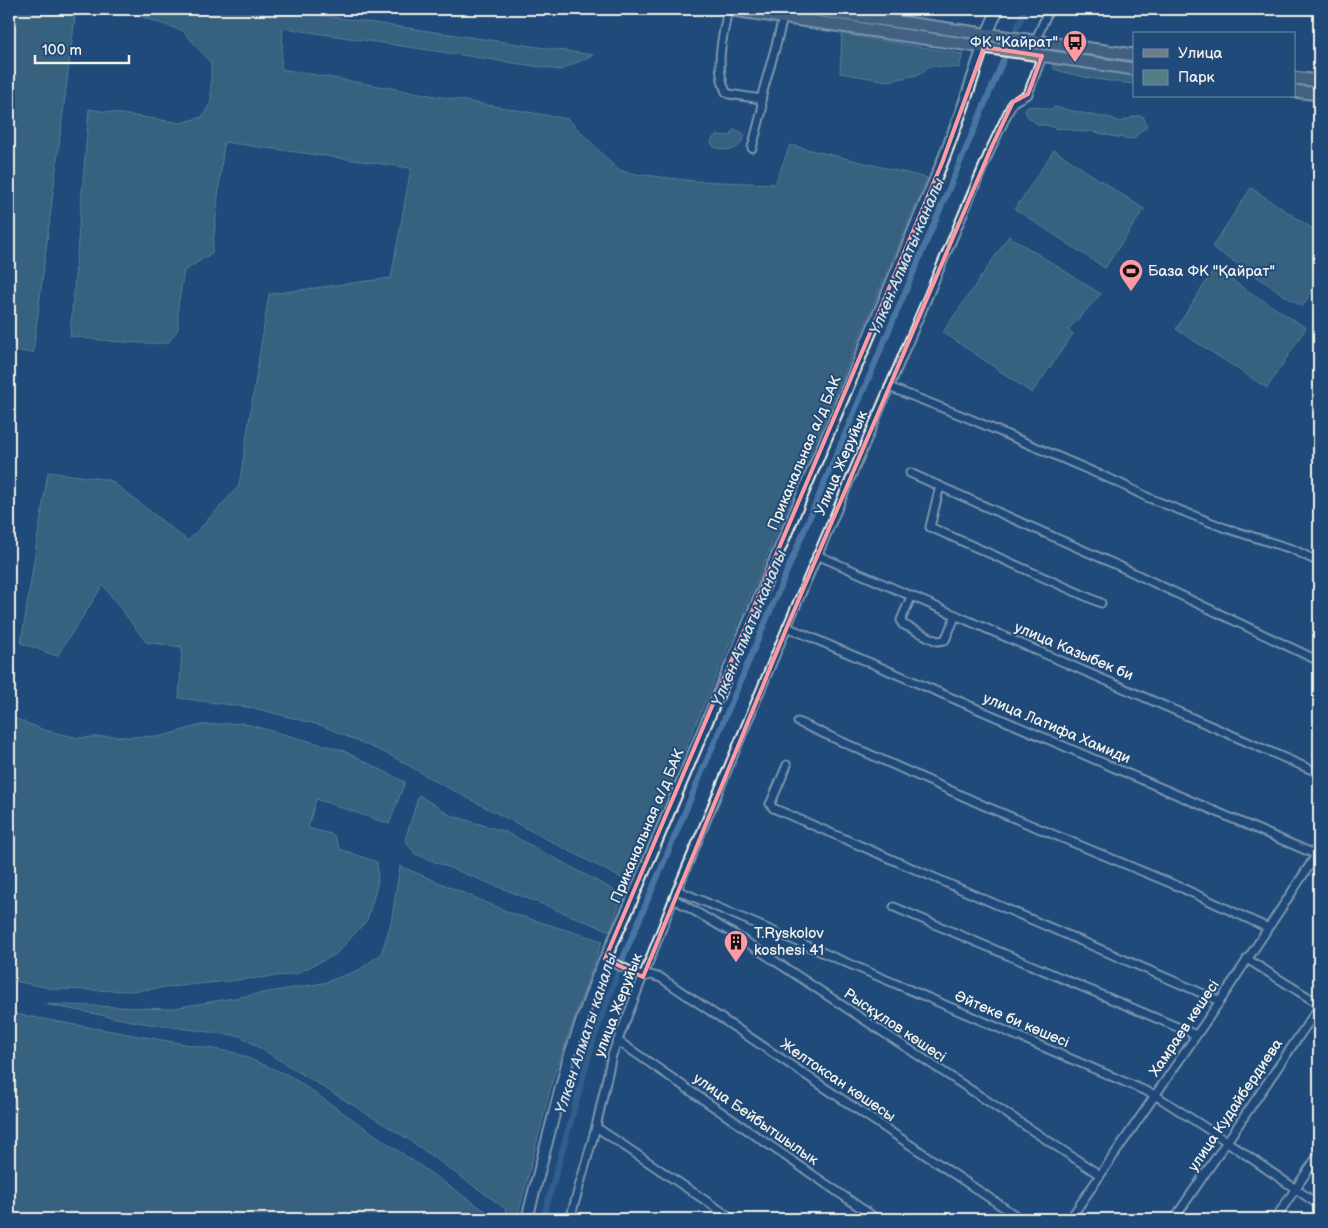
<svg xmlns="http://www.w3.org/2000/svg" width="1328" height="1228" viewBox="0 0 1328 1228" font-family="'Balsamiq Sans',sans-serif">
<rect width="100%" height="100%" fill="#1f4a7a"/>
<filter id="ink" filterUnits="userSpaceOnUse"><feTurbulence type="fractalNoise" baseFrequency=".02" numOctaves="2"/><feDisplacementMap in="SourceGraphic" scale="10" xChannelSelector="R" yChannelSelector="G"/><feConvolveMatrix kernelMatrix="1 2 1 2 8 2 1 2 1" color-interpolation-filters="sRGB"/></filter>
<g filter="url(#ink)">
<g fill="#527d85" stroke="#a3b7b6">
<polygon points="9,9 76,9 33,353 9,350"/>
<path d="M 119,9 L 277,9 L 593,55 L 560,70 L 283,28 L 281,69 L 568,119 L 618,170 L 636,174 L 694,181 L 775,184 L 790,145 L 927,178 L 629,882 L 437,782 L 392,756 L 323,726 L 254,708 L 179,698 L 182,647 L 146,642 L 103,585 L 57,656 L 21,643 L 48,472 L 110,480 L 188,541 L 239,486 L 269,294 L 391,278 L 411,168 L 224,142 L 212,253 L 184,271 L 178,306 L 178,329 L 168,343 C 135,344 103,341 70,336 L 89,109 L 181,123 L 202,117 L 211,102 L 211,63 L 183,31 Z"/>
<polygon points="840,9 913,9 915,10 907,16 896,18 868,14 864,11"/>
<polygon points="844,19 958,36 1055,48 1055,53 843,21"/>
<polygon points="842,34 963,54 959,68 933,66 917,75 888,81 840,73"/>
<path d="M 1052,62 L 1134,71 L 1134,84 C 1107,81 1080,78 1054,69 Z"/>
<polygon points="1034,106 1051,110 1055,107 1101,117 1109,117 1120,122 1136,116 1143,116 1147,127 1139,132 1134,139 1116,137 1091,131 1082,132 1063,128 1057,129 1047,125 1038,125 1027,116 1025,111 1027,107"/>
<path d="M 733,130 L 738,130 L 745,135 C 738,152 730,152 714,147 L 711,142 L 713,138 L 717,135 L 731,136 Z"/>
<polygon points="1054,150 1144,209 1105,268 1015,209"/>
<polygon points="1251,188 1319,233 1319,281 1302,307 1212,247"/>
<polygon points="1009,236 1101,294 1068,330 1073,334 1032,393 943,332"/>
<polygon points="1214,269 1306,328 1267,388 1176,329"/>
<polygon points="9,716 44,730 79,738 110,736 129,737 163,736 201,725 242,723 342,750 405,782 389,824 316,799 308,828 334,835 340,849 377,862 378,882 367,920 336,954 296,974 131,991 55,989 9,980"/>
<polygon points="419,795 450,815 506,832 623,895 610,931 415,854 405,840"/>
<polygon points="400,866 511,913 602,941 554,1075 517,1219 503,1219 506,1209 408,1139 240,1036 142,1023 44,1004 168,1009 323,983 359,970 381,954 391,923"/>
<polygon points="9,1013 236,1053 290,1076 497,1219 9,1219"/>
</g>
<g fill="none" stroke-linecap="round" stroke-linejoin="round">
<polyline stroke="#4874a3" stroke-width="6" points="543,1219 595,1035 624,956 1025,9"/>
<defs>
<g id="street">
<path d="M 728,9 C 723,36 714,66 726,92 L 729,94 L 761,99 L 762,110 L 752,148"/>
<polyline points="1035,42 1049,9"/>
<path d="M 761,99 C 768,72 777,45 783,17"/>
<polyline points="889,387 968,418 1117,482 1149,498 1225,528 1292,549 1319,562"/>
<polyline points="910,473 1119,566 1319,661"/>
<polyline points="940,486 930,527 1101,603"/>
<polyline points="817,555 1319,773"/>
<polyline points="911,597 901,620 902,624 937,641 945,640 956,615"/>
<polyline points="787,627 1317,855"/>
<polyline points="798,722 985,806 1180,887 1268,928"/>
<polyline points="787,765 772,800 770,804 773,808 1220,1001"/>
<polyline points="677,890 1155,1095 1226,1141 1319,1205"/>
<polyline points="674,899 737,936 1100,1175"/>
<polyline points="894,907 1196,1035"/>
<polyline points="605,959 643,977 651,975 661,978 1021,1219"/>
<polyline points="1247,959 1319,1004"/>
<polyline points="618,1041 877,1219"/>
<polyline points="596,1127 733,1219"/>
<polyline points="570,1219 596,1127 612,1055 677,890 787,627 992,146 1013,102 1028,94 1042,56"/>
<polyline points="1070,1219 1220,1001 1319,851"/>
<polyline points="1174,1219 1319,1007"/>
<polyline points="1275,1219 1319,1154"/>
</g>
<polyline id="secondary" points="527,1219 568,1060 597,977 629,907 942,163 963,107 989,29 998,9"/>
<g id="primary">
<polyline points="726,9 1134,69"/>
<polyline points="807,9 1134,55"/>
<polyline points="1294,78 1319,81"/>
<polyline points="1294,91 1319,94"/>
</g>
</defs>
<use href="#street" stroke="#f4f1e8" stroke-width="11"/>
<use href="#secondary" stroke="#f4f1e8" stroke-width="14"/>
<use href="#primary" stroke="#f4f1e8" stroke-width="15"/>
<use href="#street" stroke="#1f4a7a" stroke-width="7"/>
<use href="#secondary" stroke="#1f4a7a" stroke-width="10"/>
<use href="#primary" stroke="#6d7d8c" stroke-width="11"/>
</g>
</g>
<path d="M0 0H1328V1228H0ZM 984,47 L 1042,56 L 1028,94 L 1013,102 L 992,146 L 787,627 L 643,977 L 605,959 L 942,163 Z" fill="#1f4a7a" fill-opacity=".55" fill-rule="evenodd"/>
<path fill="none" stroke="#ff9aa2" stroke-width="4" stroke-linejoin="round" d="M 984,47 L 1042,56 L 1028,94 L 1013,102 L 992,146 L 787,627 L 643,977 L 605,959 L 942,163 Z"/>
<defs>
<symbol id="bus-pin" viewBox="-11 -11 22 30"><path d="M0 17L-7.5 6A9.5 9.5 0 1 1 7.5 6Z" fill="#ff9aa2" stroke="#1f4a7a"/><path d="M-5-6H5V4H4V6H2V4H-2V6H-4V4H-5ZM-3.5-4V0h7V-4ZM-3.5 1.2v1.5H-2V1.2ZM2 1.2v1.5H3.5V1.2Z" fill="#111"/></symbol>
<symbol id="stadium-pin" viewBox="-11 -11 22 30"><path d="M0 17L-7.5 6A9.5 9.5 0 1 1 7.5 6Z" fill="#ff9aa2" stroke="#1f4a7a"/><path d="M0-5a6.5 5 0 1 0 0 10a6.5 5 0 1 0 0-10ZM-3.5-1.8h7v3.6h-7Z" fill="#111"/></symbol>
<symbol id="building-pin" viewBox="-11 -11 22 30"><path d="M0 17L-7.5 6A9.5 9.5 0 1 1 7.5 6Z" fill="#ff9aa2" stroke="#1f4a7a"/><path d="M-4-6H4V6H1V3H-1V6H-4ZM-2.5-4.3h1.7v1.8h-1.7ZM.8-4.3h1.7v1.8H.8ZM-2.5-1h1.7V.8h-1.7ZM.8-1h1.7V.8H.8Z" fill="#111"/></symbol>
</defs>
<g fill-rule="evenodd">
<use href="#bus-pin" x="1061" y="28" width="28" height="38"/>
<use href="#stadium-pin" x="1117" y="257" width="28" height="38"/>
<use href="#building-pin" x="722" y="928" width="28" height="38"/>
</g>
<g text-anchor="middle" stroke-width="4" stroke-linejoin="round" paint-order="stroke">
<g font-size="15" fill="#f4f1e8" stroke="#1f4a7a" text-anchor="start">
<text x="1058" y="47" text-anchor="end">ФК "Кайрат"</text>
<text x="1148" y="276">База ФК "Қайрат"</text>
<text x="754" y="938">T.Ryskolov<tspan x="754" dy="17">koshesi 41</tspan></text>
</g>
<g font-size="15" fill="#f4f1e8" stroke="#1f4a7a">
<text transform="translate(804 453) rotate(-67)" y="5">Приканальная а/д БАК</text>
<text transform="translate(841 463) rotate(-67)" y="5">Улица Жеруйык</text>
<text transform="translate(1074 651) rotate(23)" y="5">улица Казыбек би</text>
<text transform="translate(1057 728) rotate(23)" y="5">улица Латифа Хамиди</text>
<text transform="translate(647 826) rotate(-67)" y="5">Приканальная а/д БАК</text>
<text transform="translate(618 1005) rotate(-69)" y="5">улица Жеруйык</text>
<text transform="translate(1012 1019) rotate(23)" y="5">Әйтеке би көшесі</text>
<text transform="translate(895 1025) rotate(34)" y="5">Рысқұлов көшесі</text>
<text transform="translate(1184 1028) rotate(-56)" y="5">Хамраев көшесі</text>
<text transform="translate(838 1080) rotate(34)" y="5">Желтоксан көшесы</text>
<text transform="translate(1235 1105) rotate(-56)" y="5">улица Кудайбердиева</text>
<text transform="translate(756 1119) rotate(35)" y="5">улица Бейбытшылык</text>
</g>
<g font-size="16" font-style="italic" fill="#dadede" stroke="#1f4a7a">
<text transform="translate(906 256) rotate(-67)" y="6">Үлкен Алматы каналы</text>
<text transform="translate(748 628) rotate(-67)" y="6">Үлкен Алматы каналы</text>
<text transform="translate(585 1033) rotate(-72)" y="6">Үлкен Алматы каналы</text>
</g>
</g>
<rect width="1328" height="1228" fill="none" stroke="#1f4a7a" stroke-width="30"/>
<rect x="15" y="15" width="1298" height="1198" fill="none" stroke="#f4f1e8" stroke-width="2" filter="url(#ink)"/>
<rect x="1133" y="32" width="162" height="65" fill="#1f4a7a" stroke="#748da6"/>
<rect x="1143" y="49" width="25" height="8" fill="#6d7d8c" stroke="#748da6"/>
<text x="1178" y="58" font-size="15" fill="#f4f1e8">Улица</text>
<rect x="1143" y="70" width="25" height="15" fill="#527d85" stroke="#748da6"/>
<text x="1178" y="82" font-size="15" fill="#f4f1e8">Парк</text>
<path d="M35 55v8h94v-8" fill="none" stroke="#f4f1e8" stroke-width="2.5"/>
<text x="42" y="55" font-size="15" fill="#f4f1e8" stroke="#1f4a7a" stroke-width="4" paint-order="stroke">100 m</text>
</svg>
